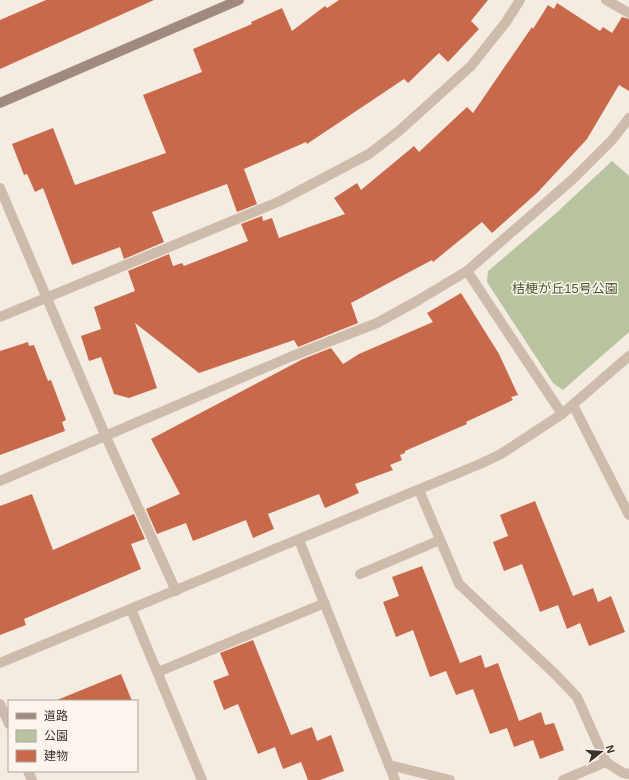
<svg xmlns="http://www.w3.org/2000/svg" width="629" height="780" viewBox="0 0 629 780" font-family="Helvetica,'Noto Sans JP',sans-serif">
<rect width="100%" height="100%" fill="#f4ebe1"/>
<polygon fill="#b8c4a0" points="612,161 629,176 629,332 563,390 553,383 487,282 488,271 554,215"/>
<g fill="#c8694b">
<polygon points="46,0 154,0 0,69 0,20"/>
<polygon points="339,0 488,0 471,21 479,29 448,62 439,53 408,83 404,79 307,144 306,142 244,169 257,204 237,212 227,184 152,212 164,242 124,259 120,247 72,265 43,188 35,192 27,174 24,175 12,144 53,128 75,185 166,153 143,95 202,72 193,49 252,24 251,22 282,8 292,31 325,6 327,8"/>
<polygon points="557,3 600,31 603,27 612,33 622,17 629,19 629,91 619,85 587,139 538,192 492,233 482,222 433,262 432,260 351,303 358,323 298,347 294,340 199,373 135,323 157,388 129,398 114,394 101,357 89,361 81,336 101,329 94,307 135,291 128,271 169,254 173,266 182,263 184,266 248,241 241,224 262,216 263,221 272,218 279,238 345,214 334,198 357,183 361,190 414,146 419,152 467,107 473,113 532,27 533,29 548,5 554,9"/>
<polygon points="461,293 499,354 518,395 511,397 513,400 466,422 467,424 405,451 405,453 400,455 402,460 390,465 393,470 355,484 359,493 325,508 319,494 268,514 274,529 253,538 246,520 193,541 186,523 157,534 146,509 180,494 151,439 303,359 331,348 343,364 359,354 433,322 427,313"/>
<polygon points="28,342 29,346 34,345 48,381 51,380 66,420 62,422 65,431 0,455 0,351"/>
<polygon points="32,494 53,550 134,514 145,539 131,544 141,569 24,619 26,625 0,635 0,506"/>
<polygon points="535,501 573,596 593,588 598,602 611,596 625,632 589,646 580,623 567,629 558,605 540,612 522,564 504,571 493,542 508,536 500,515"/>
<polygon points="422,566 460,663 481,655 485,668 498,663 519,721 541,712 545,725 554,723 564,750 540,759 533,740 514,747 507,728 490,734 473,689 456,695 446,671 430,677 413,630 396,637 383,602 399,596 392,577"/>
<polygon points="253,640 291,735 312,727 317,741 331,735 344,771 320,780 308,780 301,762 283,769 275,747 258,754 238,704 224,710 213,681 229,675 220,653"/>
<polygon points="121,674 132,701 57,701 57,700"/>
</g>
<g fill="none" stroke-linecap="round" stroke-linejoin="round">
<g stroke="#cdbbac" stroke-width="10">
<polyline points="573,405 629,515"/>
<polyline points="419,490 459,584 554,673 577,697 606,762 623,773 629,774"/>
<polyline points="299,540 395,780"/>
<polyline points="360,574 440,540"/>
<polyline points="131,609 202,780"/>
<polyline points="158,672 325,603"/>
<polyline points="389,765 450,780"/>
<polyline points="563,780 606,762"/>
</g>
<g stroke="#cdbbac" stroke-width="10">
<polyline points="606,0 629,13"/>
<polyline points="0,188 106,437 176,591"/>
<polyline points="467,271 562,414"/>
<polyline points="0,317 278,202 369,154 399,131 471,66 506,22 520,0"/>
<polyline points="0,481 290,357 377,323 417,301 467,271 527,219 574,178 612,140 629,118"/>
<polyline points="0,663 480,464 501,454 562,414 629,356"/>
<polyline points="0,704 9,724"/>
<polyline points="28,771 32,780"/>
</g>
<polyline stroke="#a18a7d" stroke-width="10" points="0,103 239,0"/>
</g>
<g text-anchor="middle" stroke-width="3" stroke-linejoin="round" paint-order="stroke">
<g font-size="13" fill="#4a5a2e" stroke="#fbf5ee">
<text x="565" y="293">桔梗が丘15号公園</text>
</g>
</g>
<rect x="8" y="700" width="130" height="72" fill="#fbf5ee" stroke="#aea6a0"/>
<rect x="16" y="713" width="20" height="6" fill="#a18a7d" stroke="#aea6a0"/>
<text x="44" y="720" font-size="12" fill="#3b302b">道路</text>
<rect x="16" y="730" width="20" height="12" fill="#b8c4a0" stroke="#aea6a0"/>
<text x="44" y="740" font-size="12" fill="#3b302b">公園</text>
<rect x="16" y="750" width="20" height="12" fill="#c8694b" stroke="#aea6a0"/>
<text x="44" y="760" font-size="12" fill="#3b302b">建物</text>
<g transform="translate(601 752) rotate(73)" stroke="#fbf5ee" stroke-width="3" paint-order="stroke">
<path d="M0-3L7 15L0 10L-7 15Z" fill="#3b302b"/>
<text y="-6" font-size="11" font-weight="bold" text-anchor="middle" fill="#3b302b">N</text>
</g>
</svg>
